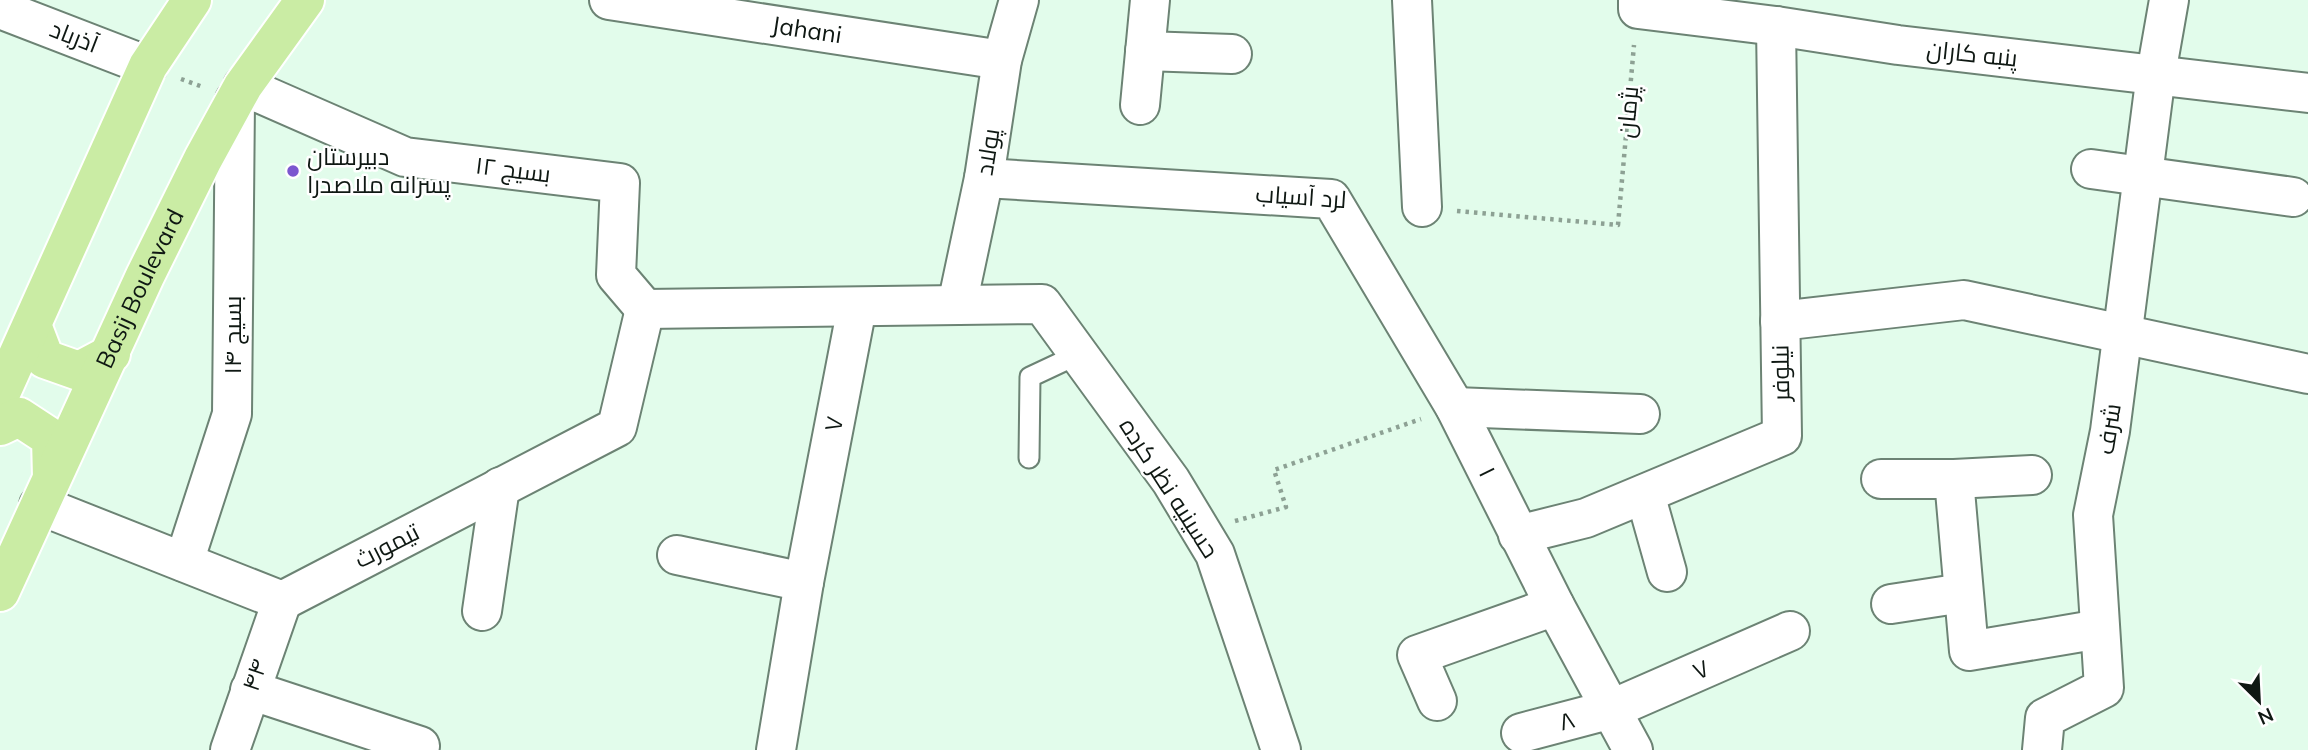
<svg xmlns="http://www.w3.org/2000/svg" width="2308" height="750" viewBox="0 0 2308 750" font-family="Mulish,Cairo,sans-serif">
<rect width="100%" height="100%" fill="#e2fceb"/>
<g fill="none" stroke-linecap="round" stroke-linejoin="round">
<defs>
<polyline id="service" points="1029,458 1030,377 1079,354"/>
<g id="minor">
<path id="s1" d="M 609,0 L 1002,60"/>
<polyline points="1412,0 1422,207"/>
<polyline points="1638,0 1638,9 1776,26 1898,45 2308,93"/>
<polyline points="0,9 148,66"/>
<polyline points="1145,51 1232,54"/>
<polyline points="243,86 405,157 620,183 616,275 645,309"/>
<polyline points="1140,105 1150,0"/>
<polyline points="2091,169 2293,197"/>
<polyline points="984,178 1331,199 1455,407 1555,606 1633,750"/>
<polyline points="957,305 984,178 1002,60 1019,0"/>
<polyline points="645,309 1042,304 1171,481 1215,554 1281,750"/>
<polyline points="1780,321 1964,300 2308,374"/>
<polyline points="1455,407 1640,414"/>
<polyline points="2032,475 1954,479 1969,651 2100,629"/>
<polyline points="1881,479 1954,479"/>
<polyline points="1645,494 1667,572"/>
<polyline points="39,505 282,601 617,427 645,309"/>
<polyline points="1518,535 1586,518 1782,436 1776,26"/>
<polyline points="677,555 804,582"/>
<polyline points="184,562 232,414 235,100"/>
<polyline points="1891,604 1963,593"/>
<polyline points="482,611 500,487"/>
<polyline points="250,690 420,746 419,750"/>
<polyline points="1437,701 1417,655 1555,606"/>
<polyline points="1521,733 1612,709 1790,631"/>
<polyline points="230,750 282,601"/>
<polyline points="776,750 804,582 857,307"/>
<polyline points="2042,750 2045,718 2104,688 2093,515 2110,431 2156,74 2169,0"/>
</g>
<g id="primary">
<polyline points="32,325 45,359 79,371 111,354"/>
<polyline points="0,395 148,66 192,0"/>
<polyline points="0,426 19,417 51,438 52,477"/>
<path id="s2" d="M 0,592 L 145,276 L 203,159 L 243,86 L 305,0"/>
</g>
</defs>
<use href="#service" stroke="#6c8374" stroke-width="23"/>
<use href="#minor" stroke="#6c8374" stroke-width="42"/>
<use href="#primary" stroke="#fff" stroke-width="42"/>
<g stroke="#8da194" stroke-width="4.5" stroke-dasharray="3.5 5" stroke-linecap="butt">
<polyline points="181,79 203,87"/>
<polyline points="1457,211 1618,225 1634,45"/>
<polyline points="1235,521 1286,507 1274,470 1421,419"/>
</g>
<use href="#service" stroke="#fff" stroke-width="19"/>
<use href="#minor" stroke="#fff" stroke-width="38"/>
<use href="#primary" stroke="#caeca4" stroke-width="38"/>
</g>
<circle fill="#7b56cf" stroke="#fff" stroke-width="2.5" cx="293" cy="171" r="7"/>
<g text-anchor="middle" stroke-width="5" stroke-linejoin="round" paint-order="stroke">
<g font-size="24" fill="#0f1813" stroke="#fff">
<text dy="8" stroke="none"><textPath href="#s1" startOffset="200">Jahani</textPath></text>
<text transform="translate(74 37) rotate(21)" y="8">آذرباد</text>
<text transform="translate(1972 54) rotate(6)" y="8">پنبه کاران</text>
<text transform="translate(1628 112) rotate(-85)" y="8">پژمان</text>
<text transform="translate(988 152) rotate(-81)" y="8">پولاد</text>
<text transform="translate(513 170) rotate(7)" y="8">بسیج ۱۲</text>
<text transform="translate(1301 197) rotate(4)" y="8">لرد آسیاب</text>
<text dy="8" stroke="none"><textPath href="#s2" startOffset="334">Basij Boulevard</textPath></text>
<text transform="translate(233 335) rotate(-90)" y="8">بسیج ۱۴</text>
<text transform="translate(1781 373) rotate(-91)" y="8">نیلوفر</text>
<text transform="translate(834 424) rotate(-79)" y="8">۷</text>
<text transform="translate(2109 429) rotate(-81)" y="8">شرف</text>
<text transform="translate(1487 472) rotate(64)" y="8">۱</text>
<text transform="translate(1169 488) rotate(57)" y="8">حسینیه نظر کرده</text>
<text transform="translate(387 546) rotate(-27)" y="8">تیمورث</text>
<text transform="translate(1701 670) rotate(-24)" y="8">۷</text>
<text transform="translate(255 675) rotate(-71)" y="8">۴۴</text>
<text transform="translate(1567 721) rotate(-15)" y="8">۸</text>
</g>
<g font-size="24" fill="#0f1813" stroke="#fff" text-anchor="start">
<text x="307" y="165">دبیرستان<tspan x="307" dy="28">پسرانه ملاصدرا</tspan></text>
</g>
</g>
<g transform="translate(2259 701) rotate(156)" stroke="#ffffff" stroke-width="5" paint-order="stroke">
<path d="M0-5L12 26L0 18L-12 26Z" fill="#0f1813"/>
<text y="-10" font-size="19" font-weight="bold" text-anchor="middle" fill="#0f1813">N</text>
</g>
</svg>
